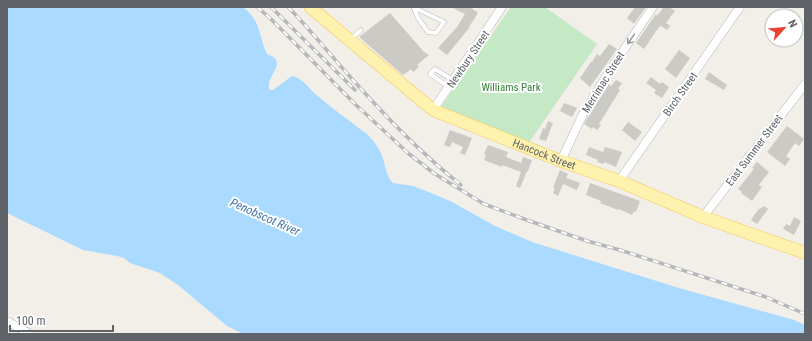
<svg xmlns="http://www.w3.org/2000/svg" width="812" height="341" viewBox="0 0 812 341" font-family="'Roboto Condensed',sans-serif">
<rect width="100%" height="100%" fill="#f1efe8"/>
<polygon fill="#c5e8c5" points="511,7 545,7 597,44 528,144 439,110"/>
<path fill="#aadaff" d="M 7,7 L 243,7 C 262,22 258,35 267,54 C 291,62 263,77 270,90 L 273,90 L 292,76 C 302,78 307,86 314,93 C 331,107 349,121 367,134 C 374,141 380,149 383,159 C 386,167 386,176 393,183 L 413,186 L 436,195 L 452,202 L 495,226 L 532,242 L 679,288 L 794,320 L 805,325 L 805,334 L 243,334 L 227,326 L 178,285 L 160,273 L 130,263 L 124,258 L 117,256 L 83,250 L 7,213 Z"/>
<g fill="#cccac5">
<polygon points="451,7 470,7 478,13 469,27 470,27 447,55 438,48 457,27 465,14"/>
<polygon points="635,7 646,7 634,24 627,18"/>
<polygon points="664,7 669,7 675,11 666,23 670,26 667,30 661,26 660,27 659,27 644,49 636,43 656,14 657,16"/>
<polygon points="390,13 424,52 429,55 417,65 419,67 413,72 411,69 403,75 359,37"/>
<polygon points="609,44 617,49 590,87 580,78 591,62 592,62 597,54 600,56"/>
<polygon points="679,50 690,58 676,78 665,69"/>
<polygon points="709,72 727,85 724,90 705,79"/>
<polygon points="651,77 660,84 662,82 669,87 662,98 654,93 656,90 646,83"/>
<polygon points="616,80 622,83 618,89 620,90 599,124 601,125 597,130 593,127 592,129 584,124 588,117 608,84 611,86"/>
<polygon points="564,103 577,108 572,117 560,111"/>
<polygon points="548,121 553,123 546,141 539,139 543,128 545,129"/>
<polygon points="628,122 642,132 635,141 622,130"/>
<polygon points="787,126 804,139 799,146 795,143 786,156 790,159 785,166 767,152"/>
<polygon points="450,130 472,138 465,155 460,153 463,147 452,142 450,147 444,145"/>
<polygon points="488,145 508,152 506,157 521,163 523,157 532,160 528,171 527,171 520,188 516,186 521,172 502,165 502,167 484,160 486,155 484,154"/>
<polygon points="589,147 603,152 605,147 622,152 616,167 604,162 604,164 597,162 598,160 586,155"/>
<polygon points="757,162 769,172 759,185 762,187 752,201 741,193 742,192 738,189 754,169 752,168"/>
<polygon points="560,170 568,174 566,178 580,183 577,190 563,184 558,196 553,193 555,189 553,188"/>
<polygon points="590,183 640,201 636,212 634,211 632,215 619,209 618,210 600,203 601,201 586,195"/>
<polygon points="764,206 768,209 757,224 751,220 758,210"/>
<polygon points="794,217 801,221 794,235 783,229 786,224 790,226"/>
</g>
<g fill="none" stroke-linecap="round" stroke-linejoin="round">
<defs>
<g id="lane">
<polyline points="413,7 444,22 436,33 428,32 418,18 414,8"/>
<polyline points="351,39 361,30"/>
<polyline points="449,87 430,74 435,69 453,80"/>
</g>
<g id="street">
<polyline points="433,110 502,7"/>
<polyline points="561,161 583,114 610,70 653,7"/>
<polyline points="619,181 740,7"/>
<polyline points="703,217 805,84"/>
<polyline points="7,321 30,334"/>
</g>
<g id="primary">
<path id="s1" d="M 310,7 L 433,110 L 561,161 L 619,181 L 703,217 L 805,253"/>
</g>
</defs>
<use href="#lane" stroke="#b5b8bc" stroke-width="5"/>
<use href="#street" stroke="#b5b8bc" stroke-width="9"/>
<use href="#primary" stroke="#f2c960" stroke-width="13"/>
<use href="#lane" stroke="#fff" stroke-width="4"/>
<use href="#street" stroke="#fff" stroke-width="8"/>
<use href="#primary" stroke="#fff2af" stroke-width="12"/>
<defs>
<g id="rail">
<polyline points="257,7 270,18 356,105 409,154 435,174 484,204 524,219 587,241 620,250 766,297 805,314"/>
<polyline points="271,7 355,90"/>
<path d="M 288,7 C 308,27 326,50 345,71 C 381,112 418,151 461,185"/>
</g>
</defs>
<use href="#rail" stroke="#b6b7b8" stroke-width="3.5"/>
<use href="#rail" stroke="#fff" stroke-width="2" stroke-dasharray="6" stroke-linecap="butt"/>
</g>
<defs><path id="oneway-shaft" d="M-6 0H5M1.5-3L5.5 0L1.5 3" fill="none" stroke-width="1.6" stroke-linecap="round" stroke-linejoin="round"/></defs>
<use stroke="#979a9d" href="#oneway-shaft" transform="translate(631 39) rotate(125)"/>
<g text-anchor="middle" stroke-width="4" stroke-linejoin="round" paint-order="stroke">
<g font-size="11" fill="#5f6368" stroke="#fff">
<text transform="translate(468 59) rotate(-56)" y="4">Newbury Street</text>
<text transform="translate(603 82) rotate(-58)" y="4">Merrimac Street</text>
<text transform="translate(680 94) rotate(-55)" y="4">Birch Street</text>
<text transform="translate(754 150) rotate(-53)" y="4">East Summer Street</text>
<text dy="4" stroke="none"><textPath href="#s1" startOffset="280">Hancock Street</textPath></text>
</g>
<g font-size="11" fill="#348238" stroke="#fff">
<text x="511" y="91">Williams Park</text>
</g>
<g font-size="12" font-style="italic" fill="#4174aa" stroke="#fff">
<text transform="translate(265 217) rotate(24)" y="4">Penobscot River</text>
</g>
</g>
<rect width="812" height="341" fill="none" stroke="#5f6368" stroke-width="16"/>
<g transform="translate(784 28) rotate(63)"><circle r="19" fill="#ffffff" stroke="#bfc1c3"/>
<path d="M0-3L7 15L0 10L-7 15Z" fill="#ea4335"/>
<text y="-6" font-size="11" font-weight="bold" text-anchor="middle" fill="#5f6368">N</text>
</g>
<path d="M10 325v6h103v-6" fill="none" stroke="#5f6368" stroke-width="2"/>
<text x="16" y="325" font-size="12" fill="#5f6368" stroke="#ffffff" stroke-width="3" paint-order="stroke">100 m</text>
</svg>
